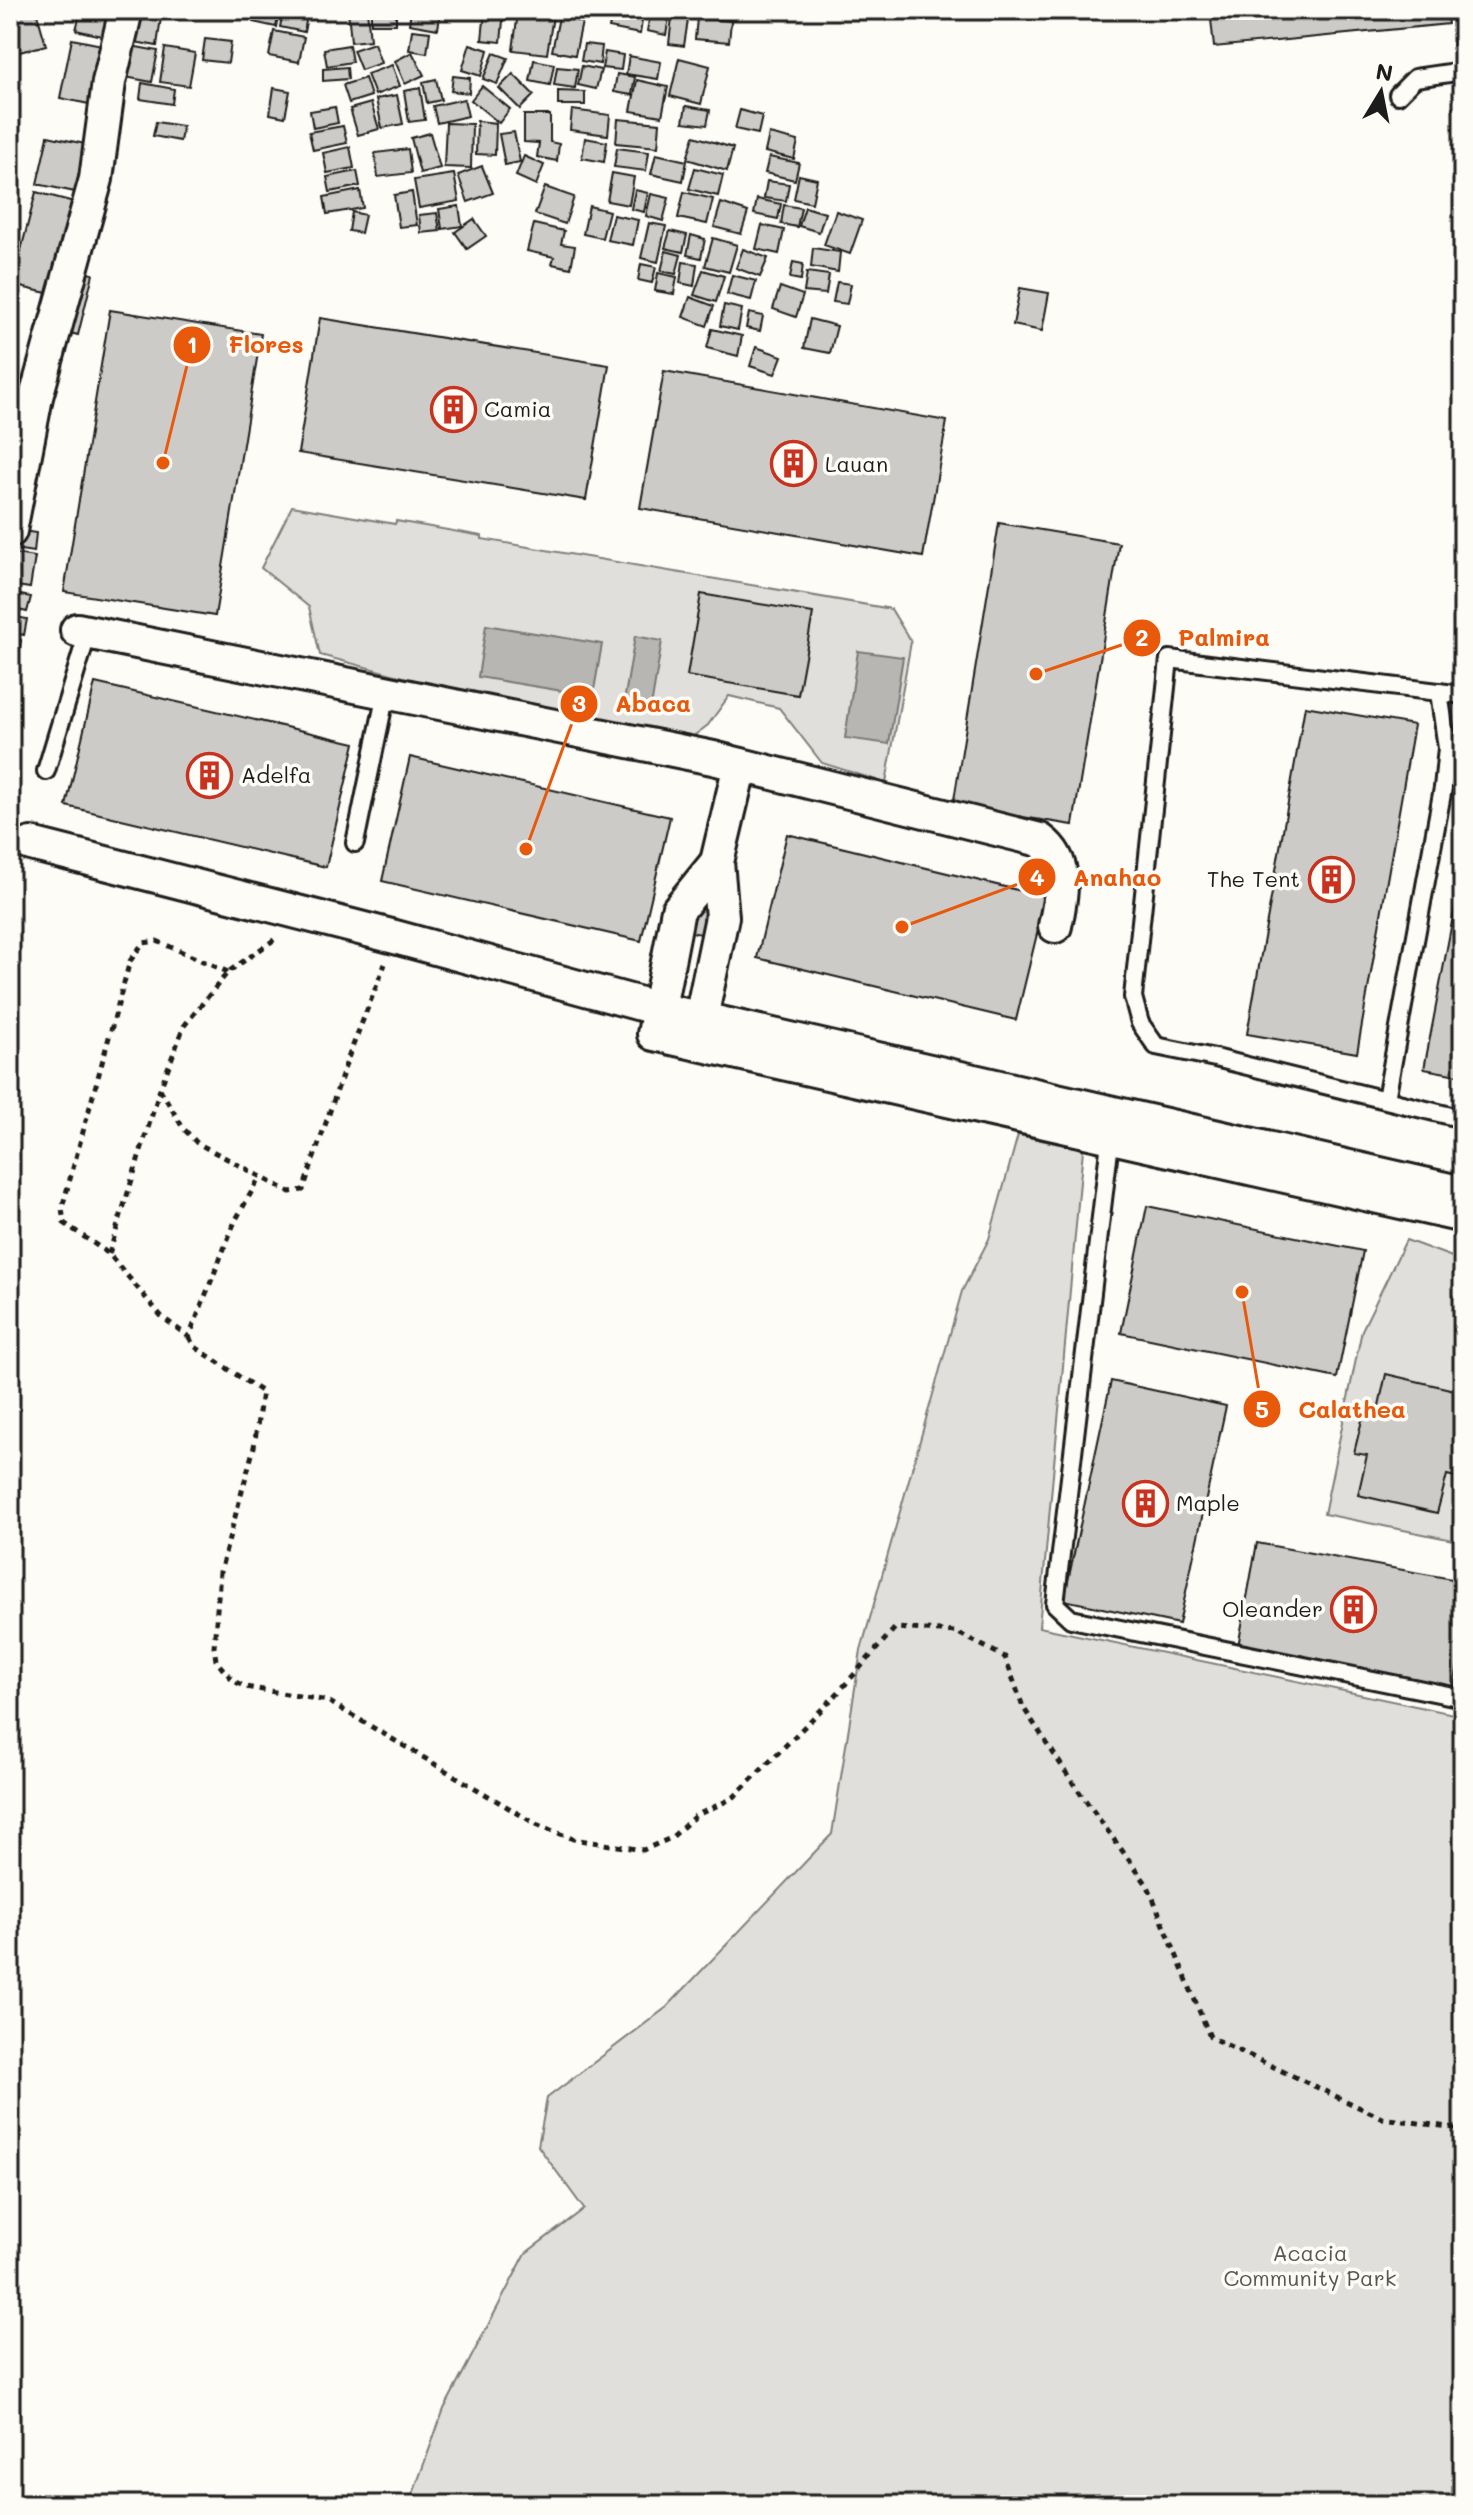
<svg xmlns="http://www.w3.org/2000/svg" width="1473" height="2515" viewBox="0 0 1473 2515" font-family="Mali,sans-serif">
<rect width="100%" height="100%" fill="#fdfcf7"/>
<filter id="ink" filterUnits="userSpaceOnUse"><feTurbulence type="fractalNoise" baseFrequency=".0125" numOctaves="2"/><feDisplacementMap in="SourceGraphic" scale="16" xChannelSelector="R" yChannelSelector="G"/><feConvolveMatrix kernelMatrix="1 2 1 2 8 2 1 2 1" color-interpolation-filters="sRGB"/></filter>
<g filter="url(#ink)">
<g fill="#e0dfdb" stroke="#7e7e7c" stroke-width="2">
<polygon points="292,506 395,524 396,521 482,536 482,539 891,609 911,642 886,783 822,763 779,708 729,696 708,725 687,741 426,683 320,655 309,607 261,568"/>
<polygon points="1018,1135 1083,1149 1039,1627 1463,1716 1463,2505 409,2505 444,2409 526,2253 584,2209 538,2146 547,2098 667,2007 832,1834 861,1650 962,1291 989,1239"/>
<polygon points="1406,1240 1463,1261 1463,1542 1324,1514 1362,1330"/>
</g>
<g fill="#b7b6b2" stroke="#797876" stroke-width="2">
<polygon points="486,625 602,644 593,696 478,677"/>
<polygon points="635,636 662,641 651,707 624,702"/>
<polygon points="858,651 903,657 889,744 845,738"/>
</g>
<g fill="#cccbc8" stroke="#1c1c1c" stroke-width="2">
<polygon points="10,10 36,10 46,45 16,53 10,30"/>
<polygon points="81,10 117,10 110,38 76,30"/>
<polygon points="135,10 162,10 157,46 129,41"/>
<polygon points="255,10 279,13 276,27 253,22"/>
<polygon points="348,10 367,10 370,40 351,42"/>
<rect x="371" y="10" width="25" height="14"/>
<polygon points="411,10 440,15 438,29 409,24"/>
<polygon points="485,10 504,10 501,42 482,40"/>
<polygon points="613,10 643,14 640,34 609,28"/>
<polygon points="1210,10 1446,10 1448,24 1214,47"/>
<polygon points="283,12 307,16 304,32 280,27"/>
<polygon points="518,12 553,16 547,54 513,50"/>
<polygon points="650,15 669,18 666,35 647,31"/>
<polygon points="559,17 582,22 575,55 552,51"/>
<polygon points="672,17 688,20 684,46 669,44"/>
<polygon points="697,18 731,21 729,42 695,39"/>
<polygon points="412,30 430,32 427,53 409,50"/>
<polygon points="274,31 304,37 299,62 269,56"/>
<polygon points="72,39 102,45 89,104 60,98"/>
<polygon points="205,39 231,42 228,63 202,60"/>
<polygon points="374,43 381,63 361,70 353,50"/>
<polygon points="470,44 488,50 481,76 462,70"/>
<polygon points="584,44 602,46 600,64 581,61"/>
<polygon points="349,45 352,62 327,66 324,49"/>
<polygon points="131,46 158,51 152,82 125,77"/>
<polygon points="165,48 195,53 189,86 160,82"/>
<polygon points="412,52 424,75 405,84 395,61"/>
<polygon points="605,52 623,55 621,70 602,68"/>
<polygon points="494,53 508,58 497,84 483,79"/>
<polygon points="629,56 661,62 658,79 626,74"/>
<polygon points="679,58 710,66 701,104 670,96"/>
<polygon points="534,60 554,64 550,85 530,81"/>
<polygon points="392,65 400,86 375,95 367,74"/>
<polygon points="582,66 601,70 596,89 578,85"/>
<polygon points="347,67 348,79 323,81 323,69"/>
<polygon points="557,67 578,69 575,88 554,85"/>
<polygon points="513,74 534,95 520,109 499,88"/>
<polygon points="617,74 635,77 632,95 614,92"/>
<polygon points="453,76 470,78 469,93 451,91"/>
<polygon points="365,78 371,96 349,103 343,85"/>
<polygon points="436,79 441,100 427,103 423,82"/>
<polygon points="637,80 668,87 662,116 631,111"/>
<polygon points="142,83 174,89 172,104 140,99"/>
<polygon points="482,86 510,109 499,123 471,100"/>
<polygon points="274,88 290,91 285,117 270,114"/>
<polygon points="420,88 425,120 409,122 404,91"/>
<polygon points="558,91 585,92 585,105 558,105"/>
<polygon points="397,95 403,124 382,128 376,99"/>
<polygon points="464,99 468,116 437,123 433,106"/>
<polygon points="371,103 379,129 358,135 350,109"/>
<polygon points="686,106 710,110 707,125 683,122"/>
<polygon points="335,107 338,123 313,128 310,111"/>
<polygon points="572,110 610,115 608,135 570,130"/>
<polygon points="740,110 762,116 758,134 735,129"/>
<polygon points="524,115 550,115 550,142 559,144 557,161 537,157 539,143 524,142"/>
<polygon points="618,119 660,123 658,147 616,143"/>
<polygon points="477,121 496,123 495,155 476,154"/>
<polygon points="156,122 183,126 180,141 153,136"/>
<polygon points="446,123 472,124 471,168 444,167"/>
<polygon points="343,126 347,143 313,150 309,132"/>
<polygon points="514,132 520,162 505,165 499,134"/>
<polygon points="430,133 440,168 420,173 411,138"/>
<polygon points="769,134 798,141 794,159 765,152"/>
<polygon points="48,136 85,144 75,192 37,184"/>
<polygon points="694,136 733,148 727,171 687,159"/>
<polygon points="585,138 607,142 604,162 582,158"/>
<polygon points="350,147 354,168 327,173 323,153"/>
<polygon points="617,148 649,152 646,171 614,167"/>
<polygon points="408,149 411,173 378,177 375,153"/>
<polygon points="656,154 687,161 683,181 651,174"/>
<polygon points="524,156 544,165 536,185 516,176"/>
<polygon points="769,157 799,163 795,180 765,173"/>
<polygon points="482,166 493,193 468,202 458,175"/>
<polygon points="695,168 723,175 718,196 689,189"/>
<polygon points="357,171 360,186 330,192 327,177"/>
<polygon points="612,173 634,177 629,205 607,201"/>
<polygon points="454,174 459,201 419,208 414,180"/>
<polygon points="799,175 817,179 812,203 794,199"/>
<polygon points="767,181 789,184 786,201 764,198"/>
<polygon points="545,187 574,197 565,224 535,214"/>
<polygon points="360,190 363,208 327,214 324,197"/>
<polygon points="635,190 648,193 644,212 631,209"/>
<polygon points="36,192 74,202 51,294 12,285"/>
<polygon points="412,192 417,225 399,227 394,195"/>
<polygon points="684,192 713,199 707,224 678,218"/>
<polygon points="651,194 669,198 663,221 646,216"/>
<polygon points="757,199 781,204 778,219 754,214"/>
<polygon points="721,203 748,212 741,234 714,227"/>
<polygon points="784,205 801,208 797,227 781,224"/>
<polygon points="459,206 462,226 442,229 439,209"/>
<polygon points="589,206 609,211 602,238 583,234"/>
<polygon points="805,207 825,213 819,232 799,226"/>
<polygon points="836,211 862,220 850,254 824,245"/>
<polygon points="352,212 365,215 361,233 349,231"/>
<polygon points="437,213 440,231 421,233 419,215"/>
<polygon points="613,215 638,220 633,245 607,240"/>
<polygon points="474,219 486,236 467,249 455,232"/>
<polygon points="649,223 666,226 658,262 641,258"/>
<polygon points="534,224 564,231 561,244 575,246 571,268 552,264 554,257 527,251"/>
<polygon points="762,225 784,230 779,254 756,249"/>
<polygon points="670,231 687,235 683,252 665,248"/>
<polygon points="691,235 705,239 701,258 687,255"/>
<polygon points="713,238 737,245 729,272 705,266"/>
<polygon points="813,248 840,252 838,272 811,267"/>
<polygon points="743,249 768,258 760,277 736,268"/>
<polygon points="666,251 681,255 676,274 661,271"/>
<polygon points="683,262 697,264 694,286 680,283"/>
<polygon points="793,262 803,264 801,280 790,278"/>
<polygon points="641,264 656,267 652,283 638,280"/>
<polygon points="703,270 724,276 716,302 694,295"/>
<polygon points="77,271 93,274 78,335 62,331"/>
<polygon points="807,272 829,275 826,294 804,292"/>
<polygon points="658,273 677,277 674,294 655,291"/>
<polygon points="732,275 756,281 751,300 727,294"/>
<polygon points="837,282 851,284 847,304 833,302"/>
<polygon points="780,287 803,295 796,317 773,309"/>
<polygon points="1020,288 1049,293 1042,331 1013,325"/>
<polygon points="690,297 714,306 707,326 683,317"/>
<polygon points="724,305 742,309 738,330 720,326"/>
<polygon points="110,310 261,334 215,616 64,592"/>
<polygon points="749,313 763,316 760,331 746,328"/>
<polygon points="320,318 609,365 586,500 298,453"/>
<polygon points="810,319 837,326 830,353 804,348"/>
<polygon points="712,329 742,336 738,356 707,348"/>
<polygon points="756,347 782,356 775,374 750,366"/>
<polygon points="664,371 947,421 923,557 640,508"/>
<polygon points="999,523 1119,543 1073,825 953,806"/>
<polygon points="23,531 36,533 34,552 20,550"/>
<polygon points="15,554 35,557 30,588 10,585"/>
<polygon points="10,593 31,597 27,612 10,608"/>
<polygon points="701,594 813,613 798,695 687,676"/>
<polygon points="10,616 27,619 24,635 10,632"/>
<polygon points="10,638 21,640 16,667 10,666"/>
<polygon points="95,683 355,743 326,867 66,806"/>
<polygon points="1305,706 1414,725 1357,1053 1247,1034"/>
<polygon points="410,757 670,817 641,941 382,881"/>
<polygon points="787,834 1046,897 1016,1020 757,958"/>
<polygon points="1463,864 1463,1076 1424,1069"/>
<polygon points="692,904 707,906 702,934 687,932"/>
<polygon points="1147,1206 1363,1251 1337,1378 1121,1333"/>
<polygon points="1386,1374 1463,1392 1455,1438 1463,1440 1463,1463 1460,1478 1447,1475 1437,1513 1358,1495 1367,1455 1354,1453 1363,1416 1376,1419"/>
<polygon points="1111,1381 1226,1406 1179,1624 1064,1600"/>
<polygon points="1257,1543 1463,1581 1463,1637 1453,1692 1237,1652"/>
</g>
<g fill="none" stroke-linecap="round" stroke-linejoin="round">
<defs>
<g id="service">
<polyline points="1398,95 1415,78 1463,71"/>
<polyline points="1463,695 1169,659 1133,997 1140,1023 1156,1046 1215,1058 1463,1119"/>
<polyline points="46,771 88,632"/>
<polyline points="355,843 386,693"/>
<polyline points="1386,1099 1443,788 1447,748 1439,692"/>
<polyline points="1111,1133 1055,1604 1071,1619 1463,1698"/>
</g>
<g id="minor">
<polyline points="10,531 36,397 96,179 109,82 126,10"/>
<path d="M 77,630 L 713,758 L 1040,840 C 1069,861 1062,895 1055,926"/>
<polyline points="31,844 395,937 659,1009 1463,1193"/>
<polyline points="717,862 678,910 654,1034 1463,1216"/>
<polyline points="701,1018 722,917 717,862 740,765"/>
</g>
</defs>
<use href="#service" stroke="#1c1c1c" stroke-width="22"/>
<use href="#minor" stroke="#1c1c1c" stroke-width="38"/>
<g stroke="#1c1c1c" stroke-width="5" stroke-dasharray="6 6" stroke-linecap="butt">
<polyline points="228,972 157,941 143,943 130,961 62,1208 64,1223 109,1254 162,1317 189,1337 235,1221 260,1177"/>
<polyline points="160,1089 183,1128 197,1143 290,1192 303,1190 348,1058 385,964"/>
<polyline points="109,1254 160,1089 184,1026 228,972 278,937"/>
<polyline points="189,1337 194,1346 262,1392 254,1447 220,1572 214,1647 216,1660 222,1668 234,1681 245,1687 328,1701 536,1824 573,1839 643,1850 671,1838 695,1816 733,1798 835,1696 895,1628 956,1632 1005,1657 1023,1707 1075,1786 1148,1886 1210,2037 1382,2118 1463,2129"/>
</g>
<use href="#service" stroke="#fdfcf7" stroke-width="16"/>
<use href="#minor" stroke="#fdfcf7" stroke-width="32"/>
</g>
</g>
<defs>
<symbol id="building-ring" viewBox="-11 -11 22 22"><circle r="9.5" fill="#fdfcf7" stroke="#c8321e" stroke-width="1.5"/><path d="M-4-6H4V6H1V3H-1V6H-4ZM-2.5-4.3h1.7v1.8h-1.7ZM.8-4.3h1.7v1.8H.8ZM-2.5-1h1.7V.8h-1.7ZM.8-1h1.7V.8H.8Z" fill="#c8321e"/></symbol>
</defs>
<g fill-rule="evenodd">
<use href="#building-ring" x="428" y="384" width="51" height="51"/>
<use href="#building-ring" x="768" y="438" width="51" height="51"/>
<use href="#building-ring" x="184" y="750" width="51" height="51"/>
<use href="#building-ring" x="1306" y="854" width="51" height="51"/>
<use href="#building-ring" x="1120" y="1478" width="51" height="51"/>
<use href="#building-ring" x="1328" y="1584" width="51" height="51"/>
</g>
<g text-anchor="middle" stroke-width="7" stroke-linejoin="round" paint-order="stroke">
<g font-size="22" fill="#1c1c1c" stroke="#fdfcf7" text-anchor="start">
<text x="484" y="417">Camia</text>
<text x="825" y="472">Lauan</text>
<text x="241" y="783">Adelfa</text>
<text x="1300" y="887" text-anchor="end">The Tent</text>
<text x="1176" y="1511">Maple</text>
<text x="1323" y="1617" text-anchor="end">Oleander</text>
</g>
<g font-size="22" fill="#575655" stroke="#fdfcf7">
<text x="1310" y="2261">Acacia<tspan x="1310" dy="25">Community Park</tspan></text>
</g>
</g>
<path fill="none" stroke="#e8590c" stroke-width="3" d="M163 463L192 345M1036 674L1142 638M526 849L579 704M902 927L1037 877M1242 1292L1262 1409"/>
<g fill="#e8590c" stroke="#fdfcf7" stroke-width="3">
<circle cx="163" cy="463" r="8"/>
<circle cx="1036" cy="674" r="8"/>
<circle cx="526" cy="849" r="8"/>
<circle cx="902" cy="927" r="8"/>
<circle cx="1242" cy="1292" r="8"/>
<circle cx="192" cy="345" r="20"/>
<circle cx="1142" cy="638" r="20"/>
<circle cx="579" cy="704" r="20"/>
<circle cx="1037" cy="877" r="20"/>
<circle cx="1262" cy="1409" r="20"/>
</g>
<g font-size="24" text-anchor="middle" font-weight="bold" fill="#fff">
<text x="192" y="353">1</text>
<text x="1142" y="646">2</text>
<text x="579" y="712">3</text>
<text x="1037" y="886">4</text>
<text x="1262" y="1418">5</text>
</g>
<g font-size="24" text-anchor="middle" font-weight="bold" fill="#e8590c" stroke="#fdfcf7" stroke-width="7" stroke-linejoin="round" paint-order="stroke">
<text x="266" y="353">Flores</text>
<text x="1224" y="646">Palmira</text>
<text x="653" y="712">Abaca</text>
<text x="1117" y="886">Anahao</text>
<text x="1352" y="1418">Calathea</text>
</g>
<rect width="1473" height="2515" fill="none" stroke="#fdfcf7" stroke-width="40"/>
<rect x="20" y="20" width="1433" height="2475" fill="none" stroke="#1c1c1c" stroke-width="3" filter="url(#ink)"/>
<g transform="translate(1381 92) rotate(10)" stroke="#fdfcf7" stroke-width="6" paint-order="stroke">
<path d="M0-6L14 30L0 20L-14 30Z" fill="#1c1c1c"/>
<text y="-12" font-size="22" font-weight="bold" text-anchor="middle" fill="#1c1c1c">N</text>
</g>
</svg>
